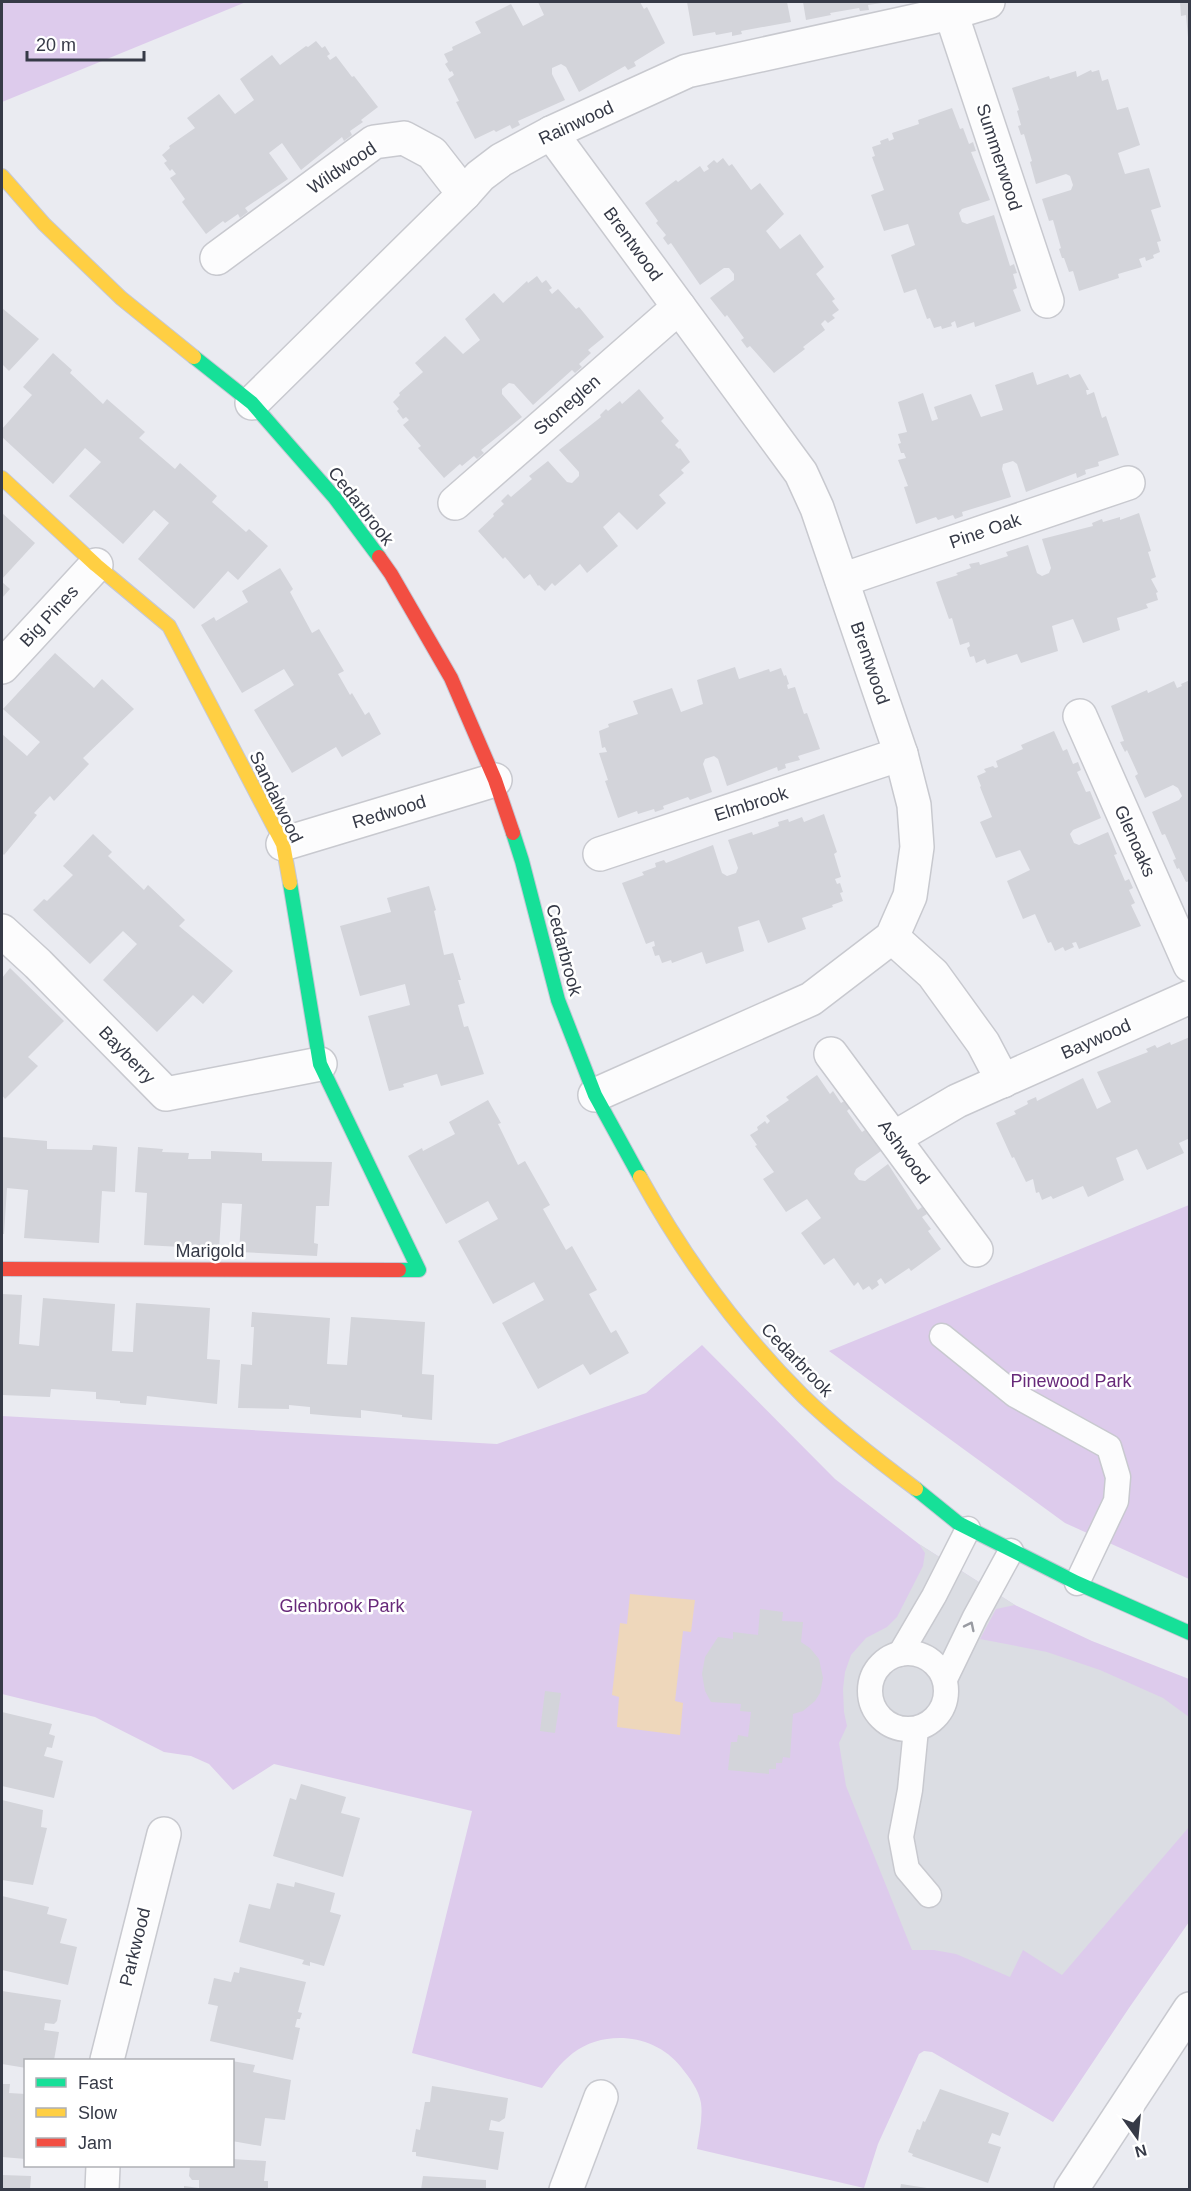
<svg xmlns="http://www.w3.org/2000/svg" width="1191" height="2191" viewBox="0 0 1191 2191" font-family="Helvetica,sans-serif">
<rect width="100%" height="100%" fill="#eaebf1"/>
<g fill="#ddcbec">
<polygon points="2,2 246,2 2,102"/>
<polygon points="1189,1205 1189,1579 1065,1523 829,1351"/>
<path d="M 702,1345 L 835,1479 L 919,1544 L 1015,1605 L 1092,1641 L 1189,1679 L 1189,1922 L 1129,2008 L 1053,2122 L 932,2052 L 924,2051 L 919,2054 L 878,2144 L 864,2188 L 697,2149 C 699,2134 703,2118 701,2103 C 699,2090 689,2077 681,2067 C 655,2034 605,2029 573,2053 C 560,2063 551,2076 542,2088 L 412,2053 L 472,1811 L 274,1764 L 233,1790 L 209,1764 L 191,1756 L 164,1752 L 95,1717 L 2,1694 L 2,1416 L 497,1444 L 646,1393 Z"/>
</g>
<polygon fill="#dbdde3" points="919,1544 1015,1605 996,1609 980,1639 1047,1652 1100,1670 1163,1698 1189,1717 1189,1827 1062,1975 1023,1950 1010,1977 956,1954 934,1950 912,1950 846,1786 839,1743 847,1726 844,1712 843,1689 845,1672 851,1655 866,1638 887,1627 897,1617 923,1566 925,1553"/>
<polygon fill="#eed7bb" points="630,1594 695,1600 691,1632 683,1631 675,1701 683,1703 680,1735 617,1727 619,1697 612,1695 620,1623 627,1624"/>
<g fill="#d3d4da">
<polygon points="538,2 640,2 644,9 647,7 665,43 634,62 636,66 628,70 625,66 579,92 566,67 561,64 552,68 552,74 565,100 518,121 520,125 512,129 510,125 496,132 494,130 475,139 456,102 459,101 448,79 454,75 452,71 450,72 445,64 448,62 444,54 453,50 452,47 481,33 475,22 511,4 523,26 544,15"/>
<polygon points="687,2 787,2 791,22 741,31 742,34 732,36 732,32 716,35 715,32 693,36"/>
<polygon points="803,2 882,2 882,3 868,5 869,10 860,11 859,8 830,13 831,15 806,20"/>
<polygon points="1180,2 1190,2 1190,37 1188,37 1186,15 1181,16"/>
<polygon points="316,41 322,48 325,46 330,54 327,56 330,60 336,56 352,77 354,76 378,107 361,120 363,122 350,131 352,135 344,141 342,137 301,170 282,143 269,153 288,179 245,208 248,212 240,218 238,214 225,223 223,221 206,234 182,202 185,199 170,178 176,174 172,169 170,171 164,163 167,161 162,155 170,148 169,146 195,128 187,118 219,94 235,114 254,100 240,79 272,55 280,65 306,46 308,47"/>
<polygon points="1091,70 1092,72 1099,70 1102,81 1108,79 1117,110 1128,107 1140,145 1118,153 1125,174 1149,168 1161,207 1151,210 1161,241 1157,242 1160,252 1153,255 1154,258 1146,261 1145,257 1139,259 1142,267 1118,274 1119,278 1079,291 1073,271 1069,272 1064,258 1062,258 1059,249 1061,248 1053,220 1049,221 1042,199 1071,190 1073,185 1070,176 1066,174 1036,184 1030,162 1032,161 1024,134 1021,135 1018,126 1021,125 1017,111 1019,110 1012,88 1049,76 1050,79 1076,71 1077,77"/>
<polygon points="952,108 960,129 963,128 969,144 973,142 976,151 971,152 990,200 962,209 959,213 962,222 967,224 994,215 1010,266 1014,264 1017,273 1013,274 1017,288 1013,290 1021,311 975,327 974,322 957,328 955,321 951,323 952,326 942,329 941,326 934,328 930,318 927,319 916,289 904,293 891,255 915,245 908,224 884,231 871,195 884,190 872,157 875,156 872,147 881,144 880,141 888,138 889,141 894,139 892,133 919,124 918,120"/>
<polygon points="723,158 729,166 732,164 751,190 760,183 784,214 766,231 780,249 800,234 824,267 816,274 835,299 832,301 839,310 832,315 835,318 828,323 825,320 821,324 825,330 803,347 805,349 774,373 750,346 747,348 741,340 744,338 727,315 725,317 710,298 734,280 734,274 729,268 724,268 700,285 671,243 668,245 663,238 666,235 656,223 658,221 645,203 676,180 678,182 700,166 704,172 709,169 707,166 714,160 717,163"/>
<polygon points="537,276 542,283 546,280 552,288 549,290 552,294 558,289 576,309 579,307 604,337 588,350 591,353 579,364 582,367 575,373 572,370 533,405 514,384 509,383 502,389 502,394 522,417 481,450 484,453 477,459 474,456 462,466 460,464 444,478 418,448 421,446 403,425 409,420 406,417 403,419 397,411 399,409 393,402 400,395 399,393 423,372 415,363 445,336 463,354 480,340 465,319 494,293 503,303 527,281 528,283"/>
<polygon points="2,308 39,339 9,371 2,364"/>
<polygon points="53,353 72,370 70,373 103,404 107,399 145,432 139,438 175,469 180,463 217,496 212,502 246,532 249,529 268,546 238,580 228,571 194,609 138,559 169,523 154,510 123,544 69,496 101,462 85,448 53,484 2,437 2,429 32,395 23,387"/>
<polygon points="1033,372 1037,385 1068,374 1070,378 1080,374 1089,390 1086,390 1087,395 1094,392 1102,418 1106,416 1119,455 1098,462 1099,466 1085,470 1086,474 1077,478 1076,473 1026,492 1017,464 1013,461 1003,464 1002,469 1011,497 962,512 963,516 955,519 953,515 938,520 936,517 916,524 904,487 908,486 898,460 906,458 904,453 901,453 898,444 901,443 898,434 907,432 898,402 923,393 932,421 938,419 934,407 971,394 981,417 1003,410 995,385"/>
<polygon points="639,389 664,418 661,421 679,441 675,445 679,449 680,448 690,462 681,470 684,473 659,495 666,503 637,530 619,512 603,527 618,546 587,573 580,564 555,586 552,583 545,591 539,585 538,586 530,574 524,579 505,557 503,559 478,531 494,516 493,514 504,504 501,501 508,494 511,497 532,479 529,476 548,461 567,482 572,483 579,476 579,472 559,450 601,417 600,415 606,409 608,411 620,401 622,404"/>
<polygon points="2,513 35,543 2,579"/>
<polygon points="1139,513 1151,551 1148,552 1156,577 1151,579 1158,592 1156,593 1158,600 1146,604 1148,608 1117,618 1120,630 1083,643 1073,619 1052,626 1058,651 1021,663 1017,654 987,664 985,659 976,663 974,656 970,657 967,648 970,646 969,642 960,645 952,618 949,619 936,582 958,575 956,573 971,568 969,564 979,562 980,565 1008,556 1006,552 1028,545 1037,573 1042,576 1049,573 1051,568 1042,539 1093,526 1092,523 1102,519 1103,522 1120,517 1120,520"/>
<polygon points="280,568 293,589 290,592 312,633 319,629 344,671 338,674 350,695 352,693 365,715 369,712 381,734 342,757 336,747 292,773 254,710 294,685 284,669 242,693 201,625 214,617 216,621 248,602 242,591"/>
<polygon points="2,582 10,589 2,598"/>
<polygon points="55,653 94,688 102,679 134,709 83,758 89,764 54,801 50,796 34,813 37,815 4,855 2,853 2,734 27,756 40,742 3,709"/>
<polygon points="735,667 739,679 769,669 770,672 781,668 784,676 786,675 789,684 787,685 788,689 795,687 804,714 807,713 820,749 798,756 800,760 785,764 786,768 778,771 777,767 727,786 718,759 714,756 705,759 703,764 712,792 690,800 688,797 663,806 664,809 655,812 654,809 638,814 637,811 618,818 605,781 608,780 599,753 607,752 605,747 602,748 599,731 609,727 608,724 638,714 633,701 672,688 681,712 703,704 697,680"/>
<polygon points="1190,680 1190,881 1186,882 1179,868 1177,869 1173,860 1176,859 1165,834 1162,835 1152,812 1179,800 1182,796 1178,788 1173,785 1145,798 1135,776 1138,774 1127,750 1125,752 1120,742 1124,741 1111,706 1147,690 1148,693 1174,681 1177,688 1182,686 1181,684"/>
<polygon points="1054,731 1063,751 1067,749 1073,764 1078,762 1081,770 1077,772 1086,792 1090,791 1101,818 1073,830 1070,834 1074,843 1079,845 1108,832 1117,854 1114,855 1125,881 1129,879 1133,888 1129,890 1135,903 1131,905 1141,926 1079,949 1076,942 1072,943 1074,947 1065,951 1063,947 1055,951 1051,942 1048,943 1035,914 1023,919 1007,881 1030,870 1020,850 996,858 980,822 992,817 980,787 981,786 977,776 986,772 984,769 993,766 995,768 998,767 996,761 1023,749 1021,745"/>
<polygon points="824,814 837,852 834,854 841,877 835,879 837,884 840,883 843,892 840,893 843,901 832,905 833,907 802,918 806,929 768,943 759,920 738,927 744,951 706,964 702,952 672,963 671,960 662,963 659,955 655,956 652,947 655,946 654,941 646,944 622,883 644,875 642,872 656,867 655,863 664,860 666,863 713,845 722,873 727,876 736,873 738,868 728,840 752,832 753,835 779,826 778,822 788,819 789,822 802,817 804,822"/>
<polygon points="93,834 112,852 108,856 144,890 148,885 185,920 179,926 233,971 203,1004 193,995 157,1032 103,980 137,944 123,931 90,964 33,910 44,899 47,901 73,875 63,866"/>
<polygon points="429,886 436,910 434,911 444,955 453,953 461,980 458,980 465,1003 458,1005 464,1027 468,1026 484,1074 441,1086 437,1074 403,1084 404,1087 389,1091 368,1016 410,1005 405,984 360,996 340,926 391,912 387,898"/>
<polygon points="10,968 64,1021 28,1057 38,1066 5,1099 2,1095 2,978"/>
<polygon points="1190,1037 1190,1138 1179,1143 1184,1153 1147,1170 1137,1149 1116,1158 1124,1180 1088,1197 1083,1186 1053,1199 1051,1196 1042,1200 1039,1192 1036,1193 1033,1179 1026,1182 1014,1157 1012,1158 996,1123 1016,1114 1014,1111 1028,1104 1027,1101 1036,1097 1037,1101 1083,1078 1097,1109 1111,1102 1097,1072 1148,1052 1146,1049 1155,1045 1157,1048 1170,1042 1171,1045"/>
<polygon points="817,1075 830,1094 833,1091 841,1103 846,1100 851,1107 847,1111 862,1132 865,1130 881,1151 856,1169 854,1174 859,1180 865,1181 888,1164 918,1210 922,1207 927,1214 922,1217 931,1229 928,1231 941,1249 911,1271 909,1268 885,1284 881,1278 877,1281 879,1285 872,1290 869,1286 863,1290 858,1282 854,1286 834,1258 824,1265 801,1233 821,1218 807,1199 786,1212 763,1179 774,1172 755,1146 757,1145 750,1135 758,1130 757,1127 765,1121 767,1124 770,1121 766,1116 789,1100 786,1097"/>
<polygon points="488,1100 501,1123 498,1124 518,1165 525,1161 550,1205 543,1209 566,1250 572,1246 597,1290 589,1294 611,1333 616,1330 629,1353 590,1375 583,1364 538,1389 502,1323 544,1300 534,1282 493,1304 458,1241 498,1219 488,1201 446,1224 408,1156 422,1148 423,1151 455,1134 449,1122"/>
<polygon points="2,1137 47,1141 47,1149 92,1150 93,1145 117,1147 115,1192 102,1191 99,1243 24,1238 28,1190 7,1188 4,1234 2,1234"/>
<polygon points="138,1147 163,1149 162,1152 189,1153 188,1159 211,1159 211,1151 262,1153 262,1161 332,1162 329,1206 316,1206 314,1243 318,1244 317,1256 239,1252 242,1204 222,1203 219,1249 144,1245 147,1193 135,1192"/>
<polygon points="2,1294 22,1295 19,1344 39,1346 43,1298 115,1304 112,1351 133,1352 136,1303 210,1308 207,1359 220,1360 217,1404 147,1396 146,1405 120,1403 120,1401 96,1399 96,1392 51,1389 50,1397 2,1395"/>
<polygon points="252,1312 330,1318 327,1364 347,1365 351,1317 425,1322 422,1374 434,1375 432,1420 402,1417 402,1415 361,1410 361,1418 333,1416 310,1414 310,1407 289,1405 289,1409 238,1408 241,1364 252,1365 254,1327 251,1327"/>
<polygon points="760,1609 783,1612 782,1621 803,1622 801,1642 810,1648 819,1659 823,1678 820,1693 815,1701 803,1711 793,1714 790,1758 783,1757 782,1763 776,1763 776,1769 769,1769 769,1774 728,1770 731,1742 737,1742 738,1735 748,1737 751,1712 740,1711 741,1704 711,1702 705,1691 702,1674 705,1657 718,1637 733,1639 733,1632 758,1635"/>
<polygon points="545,1691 561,1693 555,1733 540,1731"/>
<polygon points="2,1712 52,1724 49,1734 55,1736 52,1748 47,1747 44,1756 63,1761 54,1798 2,1786"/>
<polygon points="301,1784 346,1797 341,1813 360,1818 343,1877 273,1856 290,1798 296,1800"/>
<polygon points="2,1800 43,1810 41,1827 47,1828 33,1885 2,1880"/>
<polygon points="295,1882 335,1893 330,1912 341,1915 324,1966 310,1962 310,1966 302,1964 304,1960 239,1942 249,1904 270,1909 277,1883 294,1887"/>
<polygon points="2,1896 49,1907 47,1914 67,1919 60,1943 77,1947 68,1985 2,1970"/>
<polygon points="240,1967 306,1982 298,2012 302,2013 300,2019 297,2019 295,2027 300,2028 293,2060 210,2041 218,2006 208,2004 214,1978 231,1982 234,1972 239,1973"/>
<polygon points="2,1991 61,2000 57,2021 54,2024 45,2023 44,2030 59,2032 54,2060 26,2060 26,2068 2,2064"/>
<polygon points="232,2061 255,2065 253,2072 291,2080 285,2120 265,2118 261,2146 232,2141"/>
<polygon points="2,2084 10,2084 9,2093 26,2094 26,2159 2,2157"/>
<polygon points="432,2086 508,2098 505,2118 499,2122 491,2120 489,2130 504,2132 498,2170 416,2156 416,2152 412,2152 416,2129 420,2130 425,2102 430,2102"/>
<polygon points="940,2089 1009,2113 1000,2136 992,2133 988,2143 1001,2147 988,2183 912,2156 913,2154 908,2152 917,2129 920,2130 923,2121 925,2122"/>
<polygon points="232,2159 266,2161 264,2181 268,2181 268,2190 184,2190 184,2186 199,2188 199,2180 192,2180 189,2176 190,2166 232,2166"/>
<polygon points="2,2175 31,2176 30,2190 2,2190"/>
<polygon points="423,2176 486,2180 486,2190 421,2190"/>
<polygon points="901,2184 927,2188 927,2190 900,2190"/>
</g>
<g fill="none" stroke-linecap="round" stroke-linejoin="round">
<defs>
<g id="lane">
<polyline points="942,1336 1015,1395 1109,1447 1118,1477 1116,1501 1077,1583"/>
<circle cx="908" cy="1691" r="38"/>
<polyline points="900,1654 934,1596 968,1529"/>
<polyline points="945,1679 975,1617 1011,1551"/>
<polyline points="916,1729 910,1790 901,1837 907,1869 929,1895"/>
</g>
<g id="street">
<polyline points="951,13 1047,301"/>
<polyline points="551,133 801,473 817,508 901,754 914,805 917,847 910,896 892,937 811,999 595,1095"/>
<polyline points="217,258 374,142 404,138 432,153 464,194"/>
<polyline points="252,403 464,194 480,176 501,160 551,133 687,71 951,13 988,2"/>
<polyline points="455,503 679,307"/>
<polyline points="842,580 1128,483"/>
<polyline points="2,667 96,565"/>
<polyline points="1080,716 1190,965"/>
<polyline points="283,844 495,780"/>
<polyline points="600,854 901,754"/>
<polyline points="2,931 38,964 166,1094 320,1064"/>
<polyline points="892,937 933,974 983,1043 1003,1081"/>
<polyline points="831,1054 976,1250"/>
<polyline points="894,1138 957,1101 1190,997"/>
<polyline points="107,2060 164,1834"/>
<polyline points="102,2190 103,2166"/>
<polyline points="566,2190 601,2097"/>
<polyline points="1071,2190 1190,2009"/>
</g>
<g id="fast">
<polyline points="194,357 252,403 335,498 379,557"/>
<polyline points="513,833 522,861 558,1000 595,1095 640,1177"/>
<polyline points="290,883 320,1064 419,1270 399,1270"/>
<polyline points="916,1489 958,1523 1077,1583 1190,1633"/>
</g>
<g id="slow">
<polyline points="2,176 44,224 121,298 194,357"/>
<polyline points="2,478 96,565 169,626 283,844 290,883"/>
<path d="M 640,1177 C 684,1257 738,1331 803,1396 C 838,1430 877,1460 916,1489"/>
</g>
<g id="jam">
<polyline points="379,557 391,574 451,678 495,780 513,833"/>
<polyline points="2,1269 399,1270"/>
</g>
</defs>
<use href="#lane" stroke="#c8c9cf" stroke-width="27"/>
<use href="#street" stroke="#c8c9cf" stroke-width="36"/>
<use href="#fast" stroke="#c5c8d5" stroke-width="16"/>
<use href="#slow" stroke="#c5c8d5" stroke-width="16"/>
<use href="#jam" stroke="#c5c8d5" stroke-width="16"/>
<use href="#lane" stroke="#fcfcfd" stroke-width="24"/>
<use href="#street" stroke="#fcfcfd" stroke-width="33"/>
<use href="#fast" stroke="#16e098" stroke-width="14"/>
<use href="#slow" stroke="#ffcf43" stroke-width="14"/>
<use href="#jam" stroke="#f24e42" stroke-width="14"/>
</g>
<defs><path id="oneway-chevron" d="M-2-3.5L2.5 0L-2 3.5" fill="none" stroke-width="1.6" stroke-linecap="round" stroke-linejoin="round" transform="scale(1.5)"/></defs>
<use stroke="#999ba2" href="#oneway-chevron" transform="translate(970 1626) rotate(-64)"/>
<g text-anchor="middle" stroke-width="5" stroke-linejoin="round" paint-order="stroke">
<g font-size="18" fill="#363a47" stroke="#fff">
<text transform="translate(576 123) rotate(-25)" y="6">Rainwood</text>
<text transform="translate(999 157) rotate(72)" y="6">Summerwood</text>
<text transform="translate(342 168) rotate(-34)" y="6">Wildwood</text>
<text transform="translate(633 244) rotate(54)" y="6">Brentwood</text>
<text transform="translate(567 405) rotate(-41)" y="6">Stoneglen</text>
<text transform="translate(361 506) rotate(52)" y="6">Cedarbrook</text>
<text transform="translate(985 531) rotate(-19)" y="6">Pine Oak</text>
<text transform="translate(49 616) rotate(-47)" y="6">Big Pines</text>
<text transform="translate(870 663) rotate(71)" y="6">Brentwood</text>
<text transform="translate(276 797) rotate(64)" y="6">Sandalwood</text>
<text transform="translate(751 804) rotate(-18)" y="6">Elmbrook</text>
<text transform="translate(389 812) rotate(-17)" y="6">Redwood</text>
<text transform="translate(1135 841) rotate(66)" y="6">Glenoaks</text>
<text transform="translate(564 950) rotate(75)" y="6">Cedarbrook</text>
<text transform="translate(1096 1039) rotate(-24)" y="6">Baywood</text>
<text transform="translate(127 1055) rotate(46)" y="6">Bayberry</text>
<text transform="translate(904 1152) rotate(54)" y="6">Ashwood</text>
<text x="210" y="1257">Marigold</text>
<text transform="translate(797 1360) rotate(46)" y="6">Cedarbrook</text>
<text transform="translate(135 1947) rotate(-76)" y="6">Parkwood</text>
</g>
<g font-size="18" fill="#672979" stroke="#fff">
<text x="1071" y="1387">Pinewood Park</text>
<text x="342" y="1612">Glenbrook Park</text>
</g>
</g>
<rect width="1191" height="2191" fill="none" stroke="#363a47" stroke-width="6"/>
<rect x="24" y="2059" width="210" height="108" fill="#ffffff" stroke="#afb0b5" stroke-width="1.5"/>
<rect x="36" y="2078" width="30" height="9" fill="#16e098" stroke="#afb0b5" stroke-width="1.5"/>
<text x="78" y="2089" font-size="18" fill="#363a47">Fast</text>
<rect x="36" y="2108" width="30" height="9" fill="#ffcf43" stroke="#afb0b5" stroke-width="1.5"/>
<text x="78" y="2119" font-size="18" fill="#363a47">Slow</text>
<rect x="36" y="2138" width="30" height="9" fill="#f24e42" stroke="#afb0b5" stroke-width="1.5"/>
<text x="78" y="2149" font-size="18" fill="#363a47">Jam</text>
<g transform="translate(1137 2137) rotate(165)" stroke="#ffffff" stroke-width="4.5" paint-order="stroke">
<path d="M0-4.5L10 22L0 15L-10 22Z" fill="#363a47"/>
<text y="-9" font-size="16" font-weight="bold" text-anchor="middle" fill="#363a47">N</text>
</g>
<path d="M27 51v9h117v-9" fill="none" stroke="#363a47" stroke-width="3"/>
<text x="36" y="51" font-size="18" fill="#363a47" stroke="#ffffff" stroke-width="4.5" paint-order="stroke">20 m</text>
</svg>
